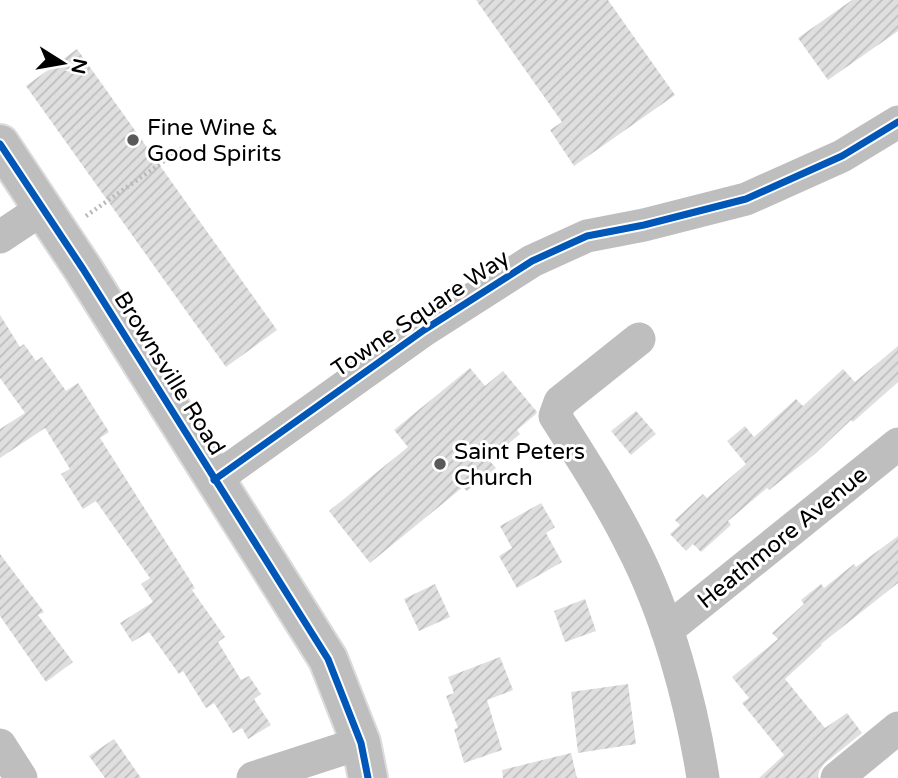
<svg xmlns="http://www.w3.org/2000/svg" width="898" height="778" viewBox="0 0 898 778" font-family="'Varela Round',sans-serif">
<defs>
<pattern id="building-hatch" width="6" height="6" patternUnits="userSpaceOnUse" patternTransform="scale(1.75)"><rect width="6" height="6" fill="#dfdfdf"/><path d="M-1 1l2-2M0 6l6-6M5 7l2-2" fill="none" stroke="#bebebe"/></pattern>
</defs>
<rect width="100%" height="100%" fill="#fff"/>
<g fill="url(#building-hatch)">
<polygon points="476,0 608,0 675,95 574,166 550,130 562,122"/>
<polygon points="852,0 898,0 898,31 828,80 798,38"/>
<polygon points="77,49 277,330 226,367 26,86"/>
<polygon points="0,315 20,347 24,344 36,361 42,357 66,391 78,383 109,432 100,438 195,588 192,590 225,637 218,642 241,680 249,676 261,694 254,699 271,725 248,739 242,728 233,733 214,703 206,708 183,671 179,674 149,632 132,642 120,623 153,602 141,584 150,578 96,501 83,509 61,474 70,469 45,428 0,458 0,429 25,413 0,378"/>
<polygon points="898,346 898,382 853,422 851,420 815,454 769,490 767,488 728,521 731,525 701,552 693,544 686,551 670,534 680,525 675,520 703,494 707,498 746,464 727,441 745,426 754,437 796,399 803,406 843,369 855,382"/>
<polygon points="470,368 485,386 503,371 537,412 536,414 517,430 520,434 489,460 496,468 467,491 463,487 370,563 329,511 408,447 394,430"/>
<polygon points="636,411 656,434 631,455 611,431"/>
<polygon points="541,503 555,527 546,533 562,562 517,588 499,556 512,548 500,526"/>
<polygon points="898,536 898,583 821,644 822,645 785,679 825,728 847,713 862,733 825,763 819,771 818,778 759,778 784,755 742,703 749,698 732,677 778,639 772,633 804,604 801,600 821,584 824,588 854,564 856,567"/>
<polygon points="0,554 44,612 38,615 73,662 46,682 0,616"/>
<polygon points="435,584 450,617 419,631 404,599"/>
<polygon points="585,599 596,631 565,642 554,611"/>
<polygon points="500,657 513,690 487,700 502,750 464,763 454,729 458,728 446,696 454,693 448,677"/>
<polygon points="628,684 636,744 578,753 571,692"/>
<polygon points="114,739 141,778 105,778 89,756"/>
<polygon points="571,753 577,778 503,778 502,770"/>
</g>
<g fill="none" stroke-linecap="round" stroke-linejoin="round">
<defs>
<polyline id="major" points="0,144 83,269 328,659 361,743 368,778"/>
</defs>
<use href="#major" stroke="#dbdbdb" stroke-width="42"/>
<polyline stroke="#b9b9b9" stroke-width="4.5" stroke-dasharray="2 3.5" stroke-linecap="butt" points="86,216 184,147"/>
<g stroke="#bebebe" stroke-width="33">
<polyline points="0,237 42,209"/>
<path d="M 639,339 L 560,402 L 555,416 C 581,457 609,500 631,544 C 667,613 691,701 703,778"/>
<polyline points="214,480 424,330 532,261 587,236 644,225 746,199 842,156 898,122"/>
<polyline points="667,630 898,444"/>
<polyline points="0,745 21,778"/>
<polyline points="253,778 361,743"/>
<polyline points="837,778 898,728"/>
</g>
<use href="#major" stroke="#bebebe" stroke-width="38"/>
<defs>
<g id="cycleway">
<polyline points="0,144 83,269 328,659 361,743 368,778"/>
<polyline points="214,480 424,330 532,261 587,236 644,225 746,199 842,156 898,122"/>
</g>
</defs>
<use href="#cycleway" stroke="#fff" stroke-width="11"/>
<use href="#cycleway" stroke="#0057b8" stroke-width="7"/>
</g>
<g fill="#595959" stroke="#fff" stroke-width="2.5">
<circle cx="133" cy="140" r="7"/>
<circle cx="440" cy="464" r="7"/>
</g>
<g text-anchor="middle" stroke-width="6" stroke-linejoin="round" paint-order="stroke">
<g font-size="23" fill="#000" stroke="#fff" text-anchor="start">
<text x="147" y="135">Fine Wine &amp;<tspan x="147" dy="26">Good Spirits</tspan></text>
<text x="454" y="459">Saint Peters<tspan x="454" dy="26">Church</tspan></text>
</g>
<g font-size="23" fill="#000" stroke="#fff">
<text transform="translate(420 313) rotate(-34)" y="8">Towne Square Way</text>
<text transform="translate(170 373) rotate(58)" y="8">Brownsville Road</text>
<text transform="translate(782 537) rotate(-39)" y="8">Heathmore Avenue</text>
</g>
</g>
<g transform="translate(63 63) rotate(101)" stroke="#ffffff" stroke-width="5" paint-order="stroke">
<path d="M0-5L12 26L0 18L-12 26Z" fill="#000000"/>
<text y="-10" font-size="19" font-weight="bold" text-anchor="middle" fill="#000000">N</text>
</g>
</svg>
